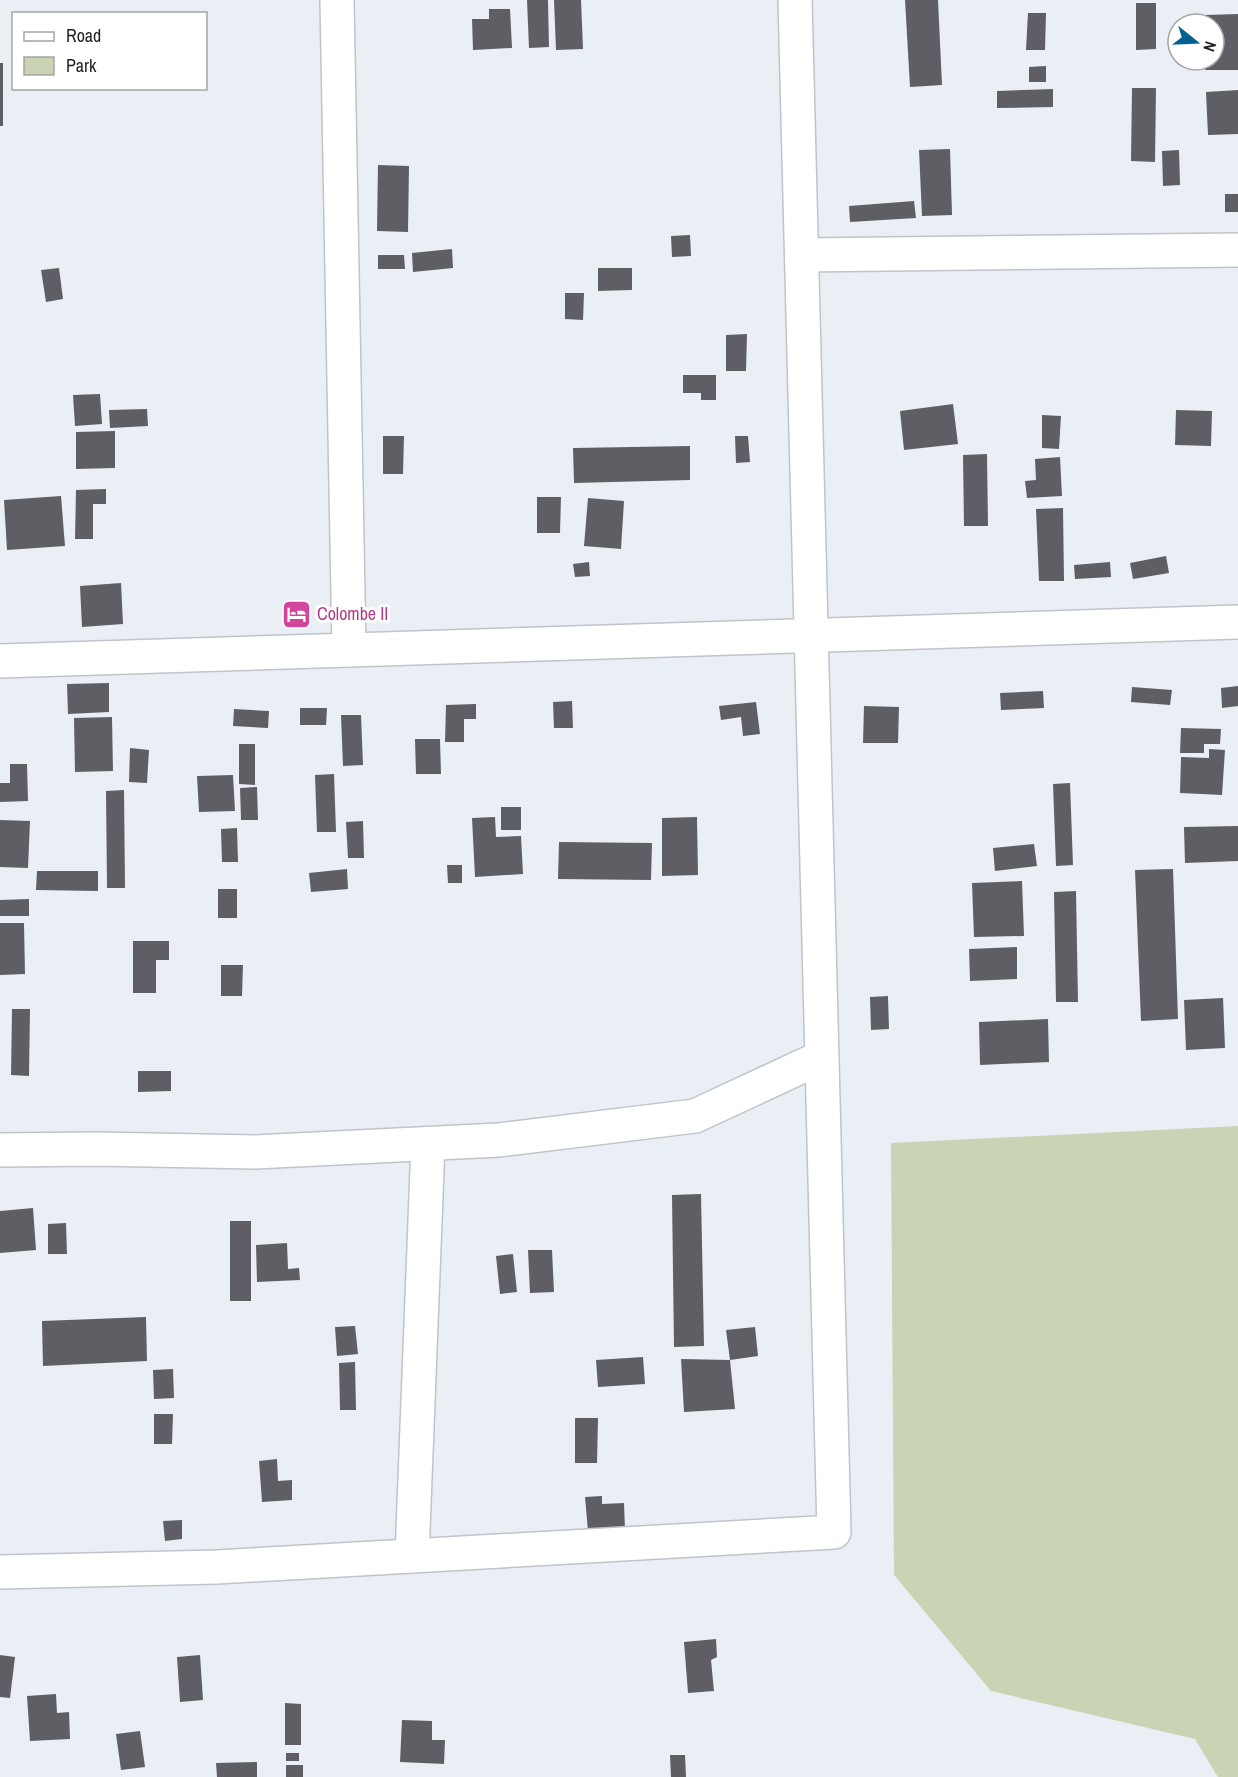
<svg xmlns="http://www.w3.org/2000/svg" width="1238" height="1777" viewBox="0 0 1238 1777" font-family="'Archivo Narrow',sans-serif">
<rect width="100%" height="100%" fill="#e9eff5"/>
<polygon fill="#cad4b4" points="1238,1126 1238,1777 1218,1777 1195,1739 991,1691 894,1575 891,1143"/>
<g fill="#605e65">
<polygon points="527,0 548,0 549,47 529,48"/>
<polygon points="554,0 581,0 583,49 556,50"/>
<polygon points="905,0 938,0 942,85 910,87"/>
<polygon points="1136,3 1156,3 1156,49 1136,50"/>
<polygon points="489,9 510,9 512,48 473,50 472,19 489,19"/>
<polygon points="1028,13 1046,13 1045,50 1026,50"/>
<polygon points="1238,14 1238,70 1205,70 1205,60 1214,60 1214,24 1205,24 1205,15"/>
<polygon points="1184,60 1200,60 1201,66 1184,67"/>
<rect x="0" y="63" width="3" height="63"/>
<polygon points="1046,66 1046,82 1029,82 1029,67"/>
<polygon points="1132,88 1156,88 1155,162 1131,161"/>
<polygon points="1053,89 1053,107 997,108 997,91"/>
<polygon points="1238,90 1238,134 1208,135 1206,92"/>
<polygon points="950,149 952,215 922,216 919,150"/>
<polygon points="1179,150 1180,185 1163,186 1162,151"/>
<polygon points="378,165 409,166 408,232 377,231"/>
<rect x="1225" y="194" width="13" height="18"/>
<polygon points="914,201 916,218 850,222 849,206"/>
<polygon points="690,235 691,256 672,257 671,236"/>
<polygon points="452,249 453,268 413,272 412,253"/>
<polygon points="378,255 404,255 405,269 378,269"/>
<polygon points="59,268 63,299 46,302 41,270"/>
<polygon points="598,268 632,268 632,290 598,291"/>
<polygon points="565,293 584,293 583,320 565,319"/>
<polygon points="747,334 746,371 726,371 726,335"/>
<polygon points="683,375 716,375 716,400 701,400 701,393 683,393"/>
<polygon points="100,394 102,424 75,426 73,395"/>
<polygon points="953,404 958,444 904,450 900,411"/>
<polygon points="147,409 148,426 110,428 109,410"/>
<polygon points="1176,410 1212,411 1211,446 1175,445"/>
<polygon points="1042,415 1061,416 1059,449 1042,448"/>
<polygon points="115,431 115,468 76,469 76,432"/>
<polygon points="383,436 404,436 403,474 383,474"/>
<polygon points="735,436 748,436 750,462 736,463"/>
<polygon points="690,446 690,480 574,483 573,448"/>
<polygon points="987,454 988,526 964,526 963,455"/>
<polygon points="1060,457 1062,496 1027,498 1025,481 1036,480 1035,459"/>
<polygon points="106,489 106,504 93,504 93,539 75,539 76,490"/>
<polygon points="61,496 65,546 7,550 4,500"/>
<polygon points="537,497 561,497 560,533 537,533"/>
<polygon points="588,498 624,501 621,549 584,546"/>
<polygon points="1063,508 1064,581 1039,581 1036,509"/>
<polygon points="1166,556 1169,573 1133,579 1130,563"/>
<polygon points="589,562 590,576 575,577 573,564"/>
<polygon points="1110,562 1111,577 1075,579 1074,565"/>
<polygon points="121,583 123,624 82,627 80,586"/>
<polygon points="109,683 109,712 68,714 67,684"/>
<polygon points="1238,686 1238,706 1222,708 1221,688"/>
<polygon points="1132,687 1172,690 1170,705 1131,702"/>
<polygon points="1043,691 1044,708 1001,710 1000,693"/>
<polygon points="572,701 573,728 554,728 553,702"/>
<polygon points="756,702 760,734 743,736 741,717 721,720 719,706"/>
<polygon points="476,704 476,719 464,719 464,742 445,742 446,705"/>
<polygon points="864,706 899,707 898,743 863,743"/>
<polygon points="300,708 327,708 326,725 300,725"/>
<polygon points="234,709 269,711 268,728 233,726"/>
<polygon points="341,715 361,715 363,765 343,766"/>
<polygon points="112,717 113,771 75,772 74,718"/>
<polygon points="1181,728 1221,729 1220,744 1204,744 1204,753 1180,753"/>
<polygon points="415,739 440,739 441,774 416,774"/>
<polygon points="239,744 255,744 255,785 239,784"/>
<polygon points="130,748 149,750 147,783 129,782"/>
<polygon points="1209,749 1225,750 1222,795 1180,793 1181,757 1209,758"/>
<polygon points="10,764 27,764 28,801 0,802 0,783 10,783"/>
<polygon points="334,774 336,832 317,832 315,775"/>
<polygon points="233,775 235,811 199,812 197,776"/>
<polygon points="1070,783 1073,865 1056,866 1053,784"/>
<polygon points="257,787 258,820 241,820 240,788"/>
<polygon points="124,790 125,888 107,888 106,791"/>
<rect x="501" y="807" width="20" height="23"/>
<polygon points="495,817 496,837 521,836 523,874 475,877 472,818"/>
<polygon points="697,817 698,875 662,876 662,818"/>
<polygon points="0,820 30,821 28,868 0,867"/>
<polygon points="363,821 364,858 348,858 346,822"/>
<polygon points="1238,826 1238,861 1185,863 1184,827"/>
<polygon points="237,828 238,862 222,862 221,829"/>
<polygon points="559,842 652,843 651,880 558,879"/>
<polygon points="1034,844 1037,866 995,871 993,848"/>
<polygon points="447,865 462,865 462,883 448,883"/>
<polygon points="347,869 348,889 311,892 309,873"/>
<polygon points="1173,869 1178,1019 1141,1021 1135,870"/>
<polygon points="37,871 98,871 98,891 36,890"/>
<polygon points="1022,881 1024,936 974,937 972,883"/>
<rect x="218" y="889" width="19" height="29"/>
<polygon points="1076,891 1078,1002 1056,1002 1054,892"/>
<polygon points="29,899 29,916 0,916 0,900"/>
<polygon points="0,923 24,923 25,974 0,975"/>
<polygon points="133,941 169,941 169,960 156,960 156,993 133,993"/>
<polygon points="1017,947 1017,979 970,981 969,949"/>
<polygon points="221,965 243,965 242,996 221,996"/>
<polygon points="888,996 889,1029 871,1030 870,997"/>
<polygon points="1223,998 1225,1048 1186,1050 1184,1000"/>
<polygon points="12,1009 30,1009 29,1076 11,1075"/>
<polygon points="1048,1019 1049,1062 980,1065 979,1022"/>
<polygon points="138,1071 171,1071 171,1091 138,1092"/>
<polygon points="701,1194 704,1346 674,1347 672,1195"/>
<polygon points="33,1208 36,1250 0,1253 0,1211"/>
<rect x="230" y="1221" width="21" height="80"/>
<polygon points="66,1223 67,1254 48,1254 48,1224"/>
<polygon points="287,1243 288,1269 299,1268 300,1280 257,1282 256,1245"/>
<polygon points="528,1250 552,1250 554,1292 530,1293"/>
<polygon points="513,1254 517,1292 500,1294 496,1256"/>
<polygon points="146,1317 147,1361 43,1366 42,1321"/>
<polygon points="355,1326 358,1354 337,1356 335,1327"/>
<polygon points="755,1327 758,1356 730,1360 726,1330"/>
<polygon points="643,1357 645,1384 598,1387 596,1360"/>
<polygon points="681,1359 730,1360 735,1409 684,1412"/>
<polygon points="355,1362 356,1410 340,1410 339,1363"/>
<polygon points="173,1369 174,1398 154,1399 153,1370"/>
<polygon points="154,1414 173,1414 172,1444 154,1444"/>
<polygon points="575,1418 598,1418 597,1463 575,1463"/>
<polygon points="277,1459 278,1481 292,1480 292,1500 262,1502 259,1461"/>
<polygon points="602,1496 602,1504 624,1503 625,1529 588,1531 585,1497"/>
<polygon points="182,1520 182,1539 165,1541 163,1521"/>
<polygon points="716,1639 717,1657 711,1660 714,1691 688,1693 684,1642"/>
<polygon points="0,1655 15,1657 10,1698 0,1697"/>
<polygon points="200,1655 203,1700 180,1702 177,1657"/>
<polygon points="56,1694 57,1713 69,1712 70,1739 30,1741 27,1696"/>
<polygon points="285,1703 301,1704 301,1745 285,1745"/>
<polygon points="402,1720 432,1721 432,1740 445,1740 444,1764 400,1762"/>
<polygon points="140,1731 145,1767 121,1770 116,1734"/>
<rect x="286" y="1753" width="13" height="8"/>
<polygon points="670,1755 685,1755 686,1777 671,1777"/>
<polygon points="257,1762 257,1777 217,1777 216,1763"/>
<rect x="286" y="1765" width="17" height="12"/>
</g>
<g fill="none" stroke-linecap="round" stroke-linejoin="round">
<defs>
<g id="minor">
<polyline points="337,0 349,650"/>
<polyline points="802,255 1238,250"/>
<polyline points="0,661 1238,622"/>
<polyline points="0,1150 97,1149 255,1152 499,1140 695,1116 822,1057"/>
<polyline points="412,1556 428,1144"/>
<polyline points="0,1572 217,1567 834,1532 795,0"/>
</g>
</defs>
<use href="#minor" stroke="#bfc4cb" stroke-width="36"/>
<use href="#minor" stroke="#fff" stroke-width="33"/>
</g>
<defs>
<symbol id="hotel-square" viewBox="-11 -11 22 22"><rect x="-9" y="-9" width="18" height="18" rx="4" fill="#d1479c" stroke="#fff"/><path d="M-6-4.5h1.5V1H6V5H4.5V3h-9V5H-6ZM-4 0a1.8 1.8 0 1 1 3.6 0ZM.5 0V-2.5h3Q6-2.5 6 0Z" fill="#fff"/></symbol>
</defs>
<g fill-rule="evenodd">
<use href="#hotel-square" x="280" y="598" width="33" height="33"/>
</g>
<g text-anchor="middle" stroke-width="6" stroke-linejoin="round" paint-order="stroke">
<g font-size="18" fill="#b23c85" stroke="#fff" text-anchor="start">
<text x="317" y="620">Colombe II</text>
</g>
</g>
<rect x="12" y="12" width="195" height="78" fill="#ffffff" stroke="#a5a5a6" stroke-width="1.5"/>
<rect x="24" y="32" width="30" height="9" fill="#ffffff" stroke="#a5a5a6" stroke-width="1.5"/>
<text x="66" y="42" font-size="18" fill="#1d1f21">Road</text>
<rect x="24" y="57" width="30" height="18" fill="#cad4b4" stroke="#a5a5a6" stroke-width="1.5"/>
<text x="66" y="72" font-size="18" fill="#1d1f21">Park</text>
<g transform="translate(1196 42) rotate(108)"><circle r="28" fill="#ffffff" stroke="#a5a5a6" stroke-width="1.5"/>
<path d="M0-4.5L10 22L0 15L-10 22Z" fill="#036090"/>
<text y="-9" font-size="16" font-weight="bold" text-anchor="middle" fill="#1d1f21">N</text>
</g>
</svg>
